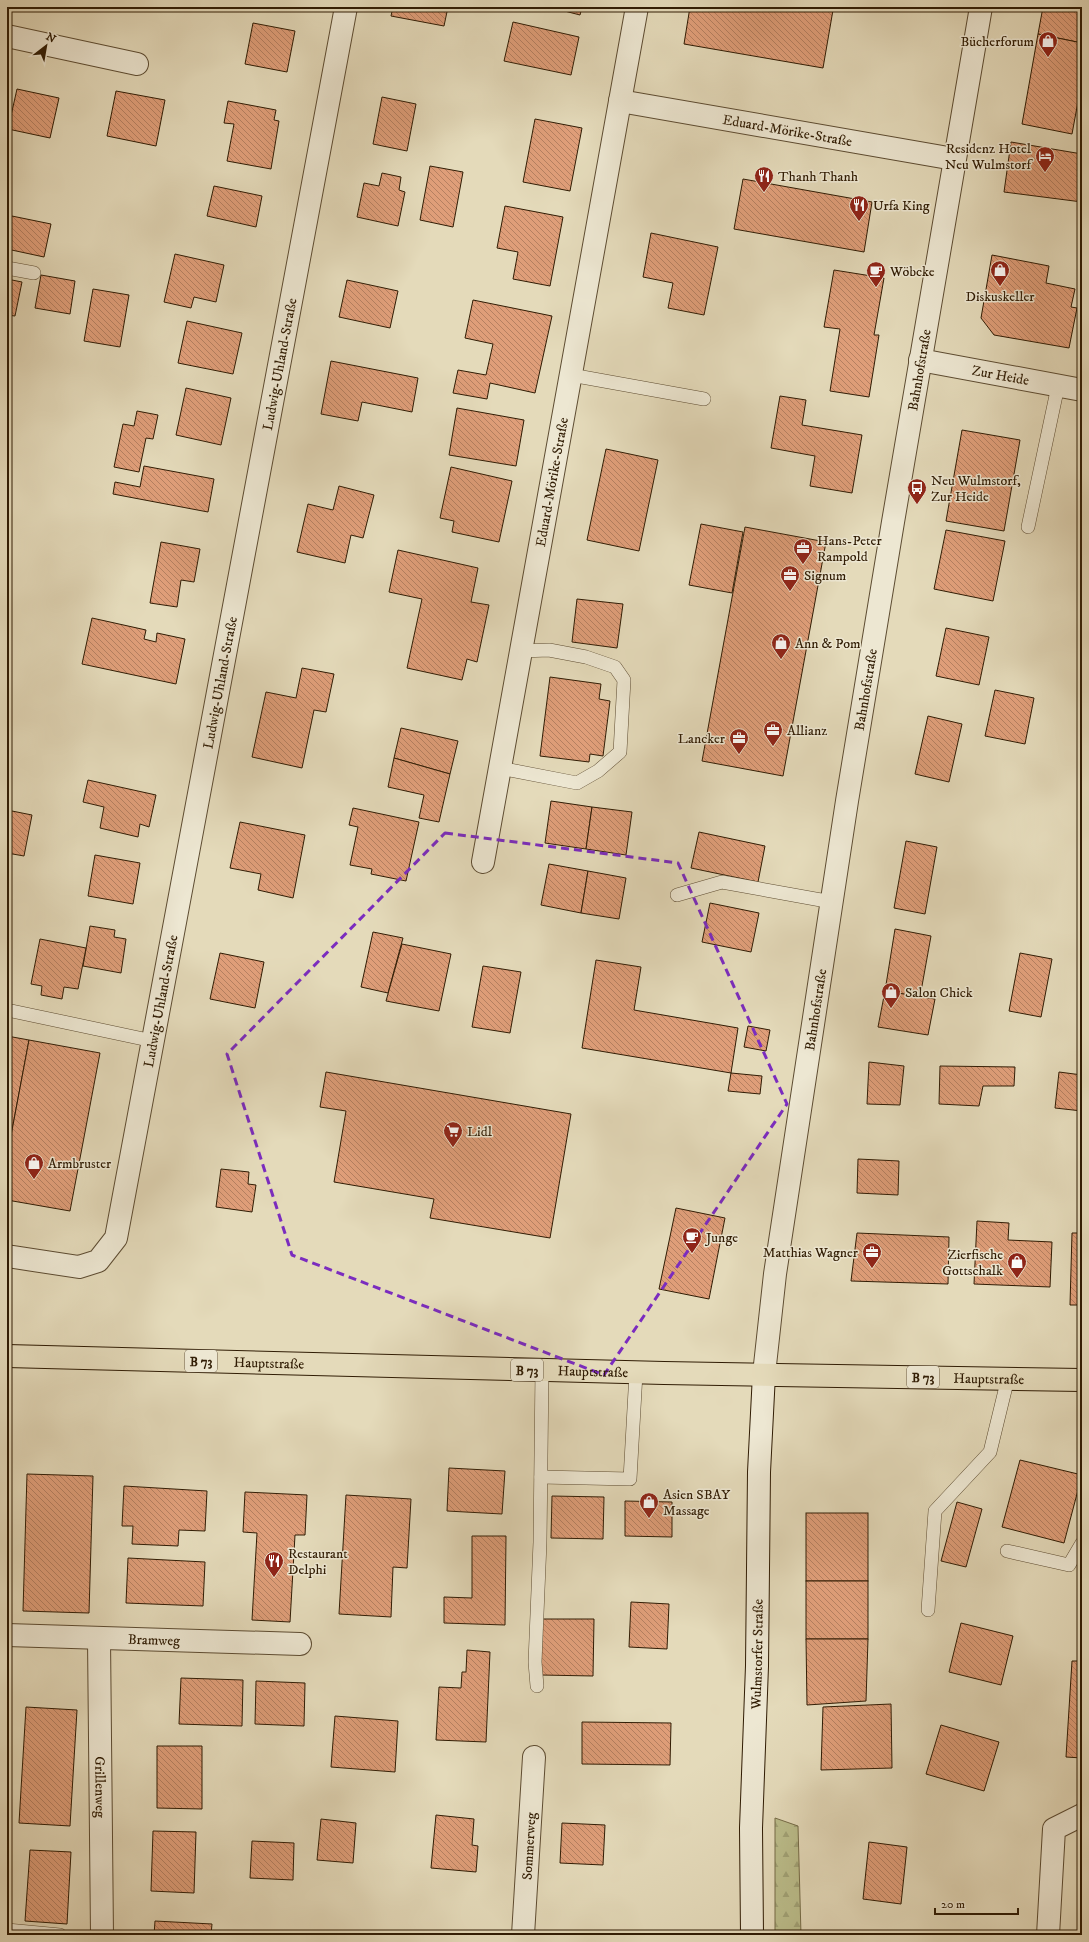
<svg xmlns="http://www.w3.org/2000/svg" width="1089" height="1942" viewBox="0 0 1089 1942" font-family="'IM FELL DW Pica',serif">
<defs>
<pattern id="forest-firs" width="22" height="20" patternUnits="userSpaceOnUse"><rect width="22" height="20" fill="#bbbd8b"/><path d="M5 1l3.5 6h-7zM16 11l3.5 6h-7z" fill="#a1a276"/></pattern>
<pattern id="building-back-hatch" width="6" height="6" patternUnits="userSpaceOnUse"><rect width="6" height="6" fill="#df9e79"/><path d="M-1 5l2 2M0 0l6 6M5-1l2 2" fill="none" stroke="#b58061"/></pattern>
</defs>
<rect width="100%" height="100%" fill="#e4daba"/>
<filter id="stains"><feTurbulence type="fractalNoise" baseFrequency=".005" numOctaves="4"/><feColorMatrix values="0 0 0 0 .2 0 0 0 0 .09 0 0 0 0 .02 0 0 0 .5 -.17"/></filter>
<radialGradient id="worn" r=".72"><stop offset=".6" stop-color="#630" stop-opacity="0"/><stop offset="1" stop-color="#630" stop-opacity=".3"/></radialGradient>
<polygon fill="url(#forest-firs)" stroke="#766c48" points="775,1818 798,1826 801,1935 775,1935"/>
<g fill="url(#building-back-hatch)" stroke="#301c04">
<polygon points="262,7 281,7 281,11"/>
<polygon points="393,7 448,7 444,26 391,16"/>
<polygon points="549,7 582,7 580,15"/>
<polygon points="690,7 840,7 839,11 833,10 823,68 684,44"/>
<polygon points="1043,7 1082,7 1082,43 1038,34"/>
<polygon points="513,22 579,37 571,75 504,61"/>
<polygon points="253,23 295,31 287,72 245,64"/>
<polygon points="1038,34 1082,43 1082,80 1072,134 1022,124"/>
<polygon points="17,89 59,98 50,138 8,129"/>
<polygon points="116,91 165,100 156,146 107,136"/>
<polygon points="382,97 416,104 407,151 373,144"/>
<polygon points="228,101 276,110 274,120 279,121 271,169 227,161 234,124 224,123"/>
<polygon points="535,119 582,128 570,191 523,182"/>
<polygon points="1011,142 1082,154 1082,202 1004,192"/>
<polygon points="430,166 463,172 453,227 420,220"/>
<polygon points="382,173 401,177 399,190 405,192 398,226 357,217 364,183 379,186"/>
<polygon points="743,179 872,202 864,252 734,229"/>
<polygon points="214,186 262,196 256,227 207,216"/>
<polygon points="505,206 563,217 550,286 513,279 518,252 497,248"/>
<polygon points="7,215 51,224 44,257 7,249"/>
<polygon points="651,233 718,247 704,315 668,308 673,283 643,277"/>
<polygon points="175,254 224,265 216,302 194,297 191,308 164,302"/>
<polygon points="992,255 1049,266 1046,283 1075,289 1071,307 1077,308 1069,348 994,335 981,318"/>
<polygon points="834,270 884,278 874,335 879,335 869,397 830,391 840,329 824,327"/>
<polygon points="41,275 75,281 70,314 35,308"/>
<polygon points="7,279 22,282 15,316 7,315"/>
<polygon points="347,280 398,291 390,328 339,317"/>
<polygon points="93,289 129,295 120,347 84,341"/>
<polygon points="473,300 552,316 535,393 490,383 487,399 453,393 458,370 486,375 493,344 465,338"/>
<polygon points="187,321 242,333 233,374 178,363"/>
<polygon points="331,361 418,378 412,412 362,402 358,421 321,414"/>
<polygon points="186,388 231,398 221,445 176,435"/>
<polygon points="780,396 806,400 802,425 862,435 852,493 810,486 815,456 771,448"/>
<polygon points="457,408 524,420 516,466 449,455"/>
<polygon points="137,411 158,415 153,439 146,438 139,472 114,467 123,424 134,426"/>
<polygon points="962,430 1020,440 1004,531 946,521"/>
<polygon points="606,449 658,460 639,551 587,540"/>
<polygon points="144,466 214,479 208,512 113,494 115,482 140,487"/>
<polygon points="451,467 512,481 499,542 452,532 454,521 440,518"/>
<polygon points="339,486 374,495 363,538 351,535 345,563 297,552 308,504 333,510"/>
<polygon points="701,524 743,532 732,593 689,585"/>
<polygon points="745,527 826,542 783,776 702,761"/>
<polygon points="946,530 1005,541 993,601 934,589"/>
<polygon points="161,542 200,549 194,582 181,580 177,607 150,603"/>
<polygon points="398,550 478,568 471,602 489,605 477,662 467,659 462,680 407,668 422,599 389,592"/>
<polygon points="577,599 623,604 617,648 572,642"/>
<polygon points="92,618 146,630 144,639 156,642 157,633 185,639 176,684 82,664"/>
<polygon points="946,628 989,637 979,685 936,676"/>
<polygon points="302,668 334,674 326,712 314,710 302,768 252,757 266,692 296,698"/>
<polygon points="550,677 601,684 599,699 610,701 603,756 590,754 589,762 540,756"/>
<polygon points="995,690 1034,698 1025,744 985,736"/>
<polygon points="928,716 962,724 949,782 915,774"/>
<polygon points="401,728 458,741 450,774 394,758"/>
<polygon points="394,758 450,774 439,822 419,818 424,795 388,787"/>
<polygon points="88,780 156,795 149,827 140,824 138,837 100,828 104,807 83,802"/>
<polygon points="551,801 592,807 586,849 545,843"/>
<polygon points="592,807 632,812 626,855 586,849"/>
<polygon points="353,808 419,822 406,881 371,874 372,869 350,865 358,827 349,825"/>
<polygon points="7,810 32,815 24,856 7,853"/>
<polygon points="240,822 305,835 293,898 258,890 261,874 230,868"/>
<polygon points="699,832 765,846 758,882 691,868"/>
<polygon points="906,841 937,847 925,914 894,908"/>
<polygon points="95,855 140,863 133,904 88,896"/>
<polygon points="549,864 588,871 581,913 541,905"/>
<polygon points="588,871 626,878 619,919 581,913"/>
<polygon points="710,903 759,913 751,952 702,942"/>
<polygon points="90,926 115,930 114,937 126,939 121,973 83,966"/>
<polygon points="895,929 931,936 920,997 885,991"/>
<polygon points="373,932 403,938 388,993 361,987"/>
<polygon points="40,939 86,948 78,989 64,987 62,999 41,995 42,986 31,984"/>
<polygon points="402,944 451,954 439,1011 386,1001"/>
<polygon points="220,953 264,962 255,1008 210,999"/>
<polygon points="1020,953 1052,959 1041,1017 1009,1011"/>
<polygon points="596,960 641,967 634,1010 738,1028 731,1073 582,1048"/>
<polygon points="483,966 521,972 510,1033 472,1027"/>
<polygon points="885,991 935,999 928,1035 878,1027"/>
<polygon points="748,1026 770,1030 766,1051 744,1047"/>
<polygon points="7,1036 29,1040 7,1157"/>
<polygon points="29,1040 100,1053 70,1211 7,1200 7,1157"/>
<polygon points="869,1062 904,1066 900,1105 867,1104"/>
<polygon points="940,1066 1015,1067 1014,1086 983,1086 979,1106 939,1104"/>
<polygon points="326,1072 571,1114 550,1238 430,1218 434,1199 334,1182 346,1111 320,1107"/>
<polygon points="1059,1072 1082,1075 1082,1111 1055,1108"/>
<polygon points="731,1073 762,1076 760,1094 728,1091"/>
<polygon points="858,1159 899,1161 898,1195 857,1193"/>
<polygon points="221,1169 249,1172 248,1184 256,1185 252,1212 216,1207"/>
<polygon points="676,1208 725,1218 709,1299 659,1289"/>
<polygon points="977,1221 1009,1223 1008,1240 1052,1242 1050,1287 974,1284"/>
<polygon points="857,1233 949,1237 948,1284 851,1281"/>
<polygon points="1072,1233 1082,1233 1082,1305 1070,1305"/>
<polygon points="1020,1460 1082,1475 1064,1543 1002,1527"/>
<polygon points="449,1468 505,1471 502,1514 447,1511"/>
<polygon points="27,1474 93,1476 89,1613 23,1611"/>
<polygon points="124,1486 207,1491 205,1531 179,1530 178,1546 132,1544 133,1526 122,1526"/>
<polygon points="245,1492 307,1495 305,1535 295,1535 290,1622 252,1620 257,1533 243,1532"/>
<polygon points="346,1495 411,1499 407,1568 393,1567 391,1617 339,1614"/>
<polygon points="552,1496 604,1497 603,1539 551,1538"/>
<polygon points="625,1501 672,1502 672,1537 625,1536"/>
<polygon points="957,1502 982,1509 966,1567 941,1561"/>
<rect x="806" y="1513" width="62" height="68"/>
<polygon points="472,1536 506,1536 505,1625 444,1623 444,1597 472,1598"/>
<polygon points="128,1558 205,1562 203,1606 126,1603"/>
<rect x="806" y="1581" width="62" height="58"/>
<polygon points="631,1602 669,1604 667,1649 629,1647"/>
<polygon points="542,1619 594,1619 593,1676 541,1675"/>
<polygon points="961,1623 1013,1636 1001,1685 949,1672"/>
<polygon points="806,1639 868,1639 866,1701 807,1705"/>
<polygon points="467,1650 490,1652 486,1742 436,1740 439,1687 461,1688 462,1672 466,1672"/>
<polygon points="1072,1661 1082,1661 1082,1758 1066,1757"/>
<polygon points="181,1678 243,1680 242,1726 179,1724"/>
<polygon points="256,1681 305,1683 304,1726 255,1724"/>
<polygon points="891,1704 892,1768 821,1770 823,1707"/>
<polygon points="26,1707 77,1710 70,1826 19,1823"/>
<polygon points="335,1716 398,1721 395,1772 331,1767"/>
<polygon points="582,1722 671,1723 670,1765 582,1764"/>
<polygon points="941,1725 999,1742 984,1791 926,1774"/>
<polygon points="157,1746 202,1746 202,1809 157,1808"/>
<polygon points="436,1815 474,1819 472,1845 478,1846 476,1872 431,1868"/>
<polygon points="321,1819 356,1823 353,1863 317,1860"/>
<polygon points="562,1823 605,1825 603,1865 560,1863"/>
<polygon points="153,1831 196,1832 194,1893 151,1891"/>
<polygon points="252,1841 294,1843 293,1880 250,1878"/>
<polygon points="869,1842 907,1847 901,1904 863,1899"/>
<polygon points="30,1850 71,1852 67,1924 25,1921"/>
<polygon points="155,1921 212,1924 211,1935 154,1935"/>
</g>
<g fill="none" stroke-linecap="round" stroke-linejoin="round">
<defs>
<g id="service">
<polyline points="7,268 34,273"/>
<polyline points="571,375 704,399"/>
<polyline points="1028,527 1058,386"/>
<polyline points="499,768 577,783 598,771 620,752 624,680 615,667 586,657 549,650 521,651"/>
<polyline points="677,895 722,882 832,902"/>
<polyline points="7,1010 153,1041"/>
<polyline points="541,1477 630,1479 636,1373"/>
<polyline points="1007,1551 1069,1565 1082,1543"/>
<polyline points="928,1610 935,1511 990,1452 1008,1378"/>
<polyline points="537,1686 535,1662 540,1542 542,1370"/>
<polyline points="7,1930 60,1935"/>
</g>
<g id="minor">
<polyline points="7,36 137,64"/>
<path id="s1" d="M 620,101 L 954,159"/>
<path id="s2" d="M 920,360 L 1082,390"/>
<path id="s3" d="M 483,862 L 637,7"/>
<path id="s4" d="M 7,1256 L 79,1267 L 98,1261 L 116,1238 L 346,7"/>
<path id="s5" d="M 7,1635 L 300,1644"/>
<path id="s6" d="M 99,1639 L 102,1935"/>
<path id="s7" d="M 523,1935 L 534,1757"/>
<polyline points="1048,1935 1054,1829 1082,1815"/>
</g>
<g id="tertiary">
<path id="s8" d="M 764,1374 L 775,1274 L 847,801 L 893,522 L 981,7"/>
</g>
<g id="secondary">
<path id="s9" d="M 752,1935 L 751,1828 L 757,1666 L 759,1472 L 764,1374"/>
</g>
<g id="primary">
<path id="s10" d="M 7,1356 L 664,1373 L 1082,1380"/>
</g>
</defs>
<use href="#service" stroke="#5d4c32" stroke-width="14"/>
<use href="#minor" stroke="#5d4c32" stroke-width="24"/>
<use href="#tertiary" stroke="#5d4c32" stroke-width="24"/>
<use href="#secondary" stroke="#301c04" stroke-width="24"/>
<use href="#primary" stroke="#301c04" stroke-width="24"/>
<use href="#service" stroke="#ede7d2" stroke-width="13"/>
<use href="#minor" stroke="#ede7d2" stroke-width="22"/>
<use href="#tertiary" stroke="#ede7d2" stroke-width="22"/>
<use href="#secondary" stroke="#ede7d2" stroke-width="22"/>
<use href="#primary" stroke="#e4daba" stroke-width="22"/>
</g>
<path fill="none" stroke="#7b2cbf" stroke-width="3" stroke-dasharray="8 5" stroke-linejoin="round" d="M 445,833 L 678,863 L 787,1104 L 604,1375 L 292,1255 L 227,1054 Z"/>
<defs>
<symbol id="shop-pin" viewBox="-11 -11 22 30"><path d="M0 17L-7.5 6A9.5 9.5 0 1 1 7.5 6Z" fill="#8f2418" stroke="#ede7d2"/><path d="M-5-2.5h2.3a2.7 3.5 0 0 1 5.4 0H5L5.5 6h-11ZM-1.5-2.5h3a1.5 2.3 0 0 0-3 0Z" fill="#fff"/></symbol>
<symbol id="hotel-pin" viewBox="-11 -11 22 30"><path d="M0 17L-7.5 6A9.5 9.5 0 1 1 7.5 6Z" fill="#8f2418" stroke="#ede7d2"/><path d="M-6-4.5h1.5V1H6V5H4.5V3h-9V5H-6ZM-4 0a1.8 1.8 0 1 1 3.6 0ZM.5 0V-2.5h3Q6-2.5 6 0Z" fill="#fff"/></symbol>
<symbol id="restaurant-pin" viewBox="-11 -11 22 30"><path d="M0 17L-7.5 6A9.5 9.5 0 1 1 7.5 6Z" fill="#8f2418" stroke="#ede7d2"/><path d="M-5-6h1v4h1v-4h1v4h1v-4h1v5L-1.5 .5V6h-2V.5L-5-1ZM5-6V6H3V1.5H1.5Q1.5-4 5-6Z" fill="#fff"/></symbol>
<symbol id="cafe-pin" viewBox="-11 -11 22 30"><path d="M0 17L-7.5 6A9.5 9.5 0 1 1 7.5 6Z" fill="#8f2418" stroke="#ede7d2"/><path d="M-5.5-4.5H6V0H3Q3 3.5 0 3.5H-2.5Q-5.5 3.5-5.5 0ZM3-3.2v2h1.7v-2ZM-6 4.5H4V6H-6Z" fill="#fff"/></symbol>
<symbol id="bus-pin" viewBox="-11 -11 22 30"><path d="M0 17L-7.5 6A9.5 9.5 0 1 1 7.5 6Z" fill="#8f2418" stroke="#ede7d2"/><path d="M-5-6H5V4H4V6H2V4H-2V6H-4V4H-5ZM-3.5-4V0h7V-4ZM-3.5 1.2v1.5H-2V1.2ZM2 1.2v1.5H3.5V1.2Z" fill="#fff"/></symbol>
<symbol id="office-pin" viewBox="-11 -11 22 30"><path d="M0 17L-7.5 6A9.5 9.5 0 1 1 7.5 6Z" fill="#8f2418" stroke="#ede7d2"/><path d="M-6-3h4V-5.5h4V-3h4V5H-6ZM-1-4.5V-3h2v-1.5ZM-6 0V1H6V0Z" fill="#fff"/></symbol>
<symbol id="supermarket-pin" viewBox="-11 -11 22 30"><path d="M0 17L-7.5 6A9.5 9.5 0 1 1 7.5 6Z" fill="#8f2418" stroke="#ede7d2"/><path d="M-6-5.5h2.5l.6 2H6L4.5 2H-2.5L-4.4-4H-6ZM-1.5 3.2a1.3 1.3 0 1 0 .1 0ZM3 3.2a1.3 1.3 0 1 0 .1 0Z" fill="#fff"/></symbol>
</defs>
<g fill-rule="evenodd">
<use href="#shop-pin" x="1037" y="30" width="22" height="30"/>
<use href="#hotel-pin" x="1034" y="145" width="22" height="30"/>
<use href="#restaurant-pin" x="753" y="165" width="22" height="30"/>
<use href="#restaurant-pin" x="848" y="194" width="22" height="30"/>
<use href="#shop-pin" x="989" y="259" width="22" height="30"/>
<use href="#cafe-pin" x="865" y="260" width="22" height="30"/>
<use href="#bus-pin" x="906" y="477" width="22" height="30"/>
<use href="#office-pin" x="792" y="537" width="22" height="30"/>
<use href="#office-pin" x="779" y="564" width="22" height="30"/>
<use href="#shop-pin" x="770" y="632" width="22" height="30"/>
<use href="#office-pin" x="762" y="719" width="22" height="30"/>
<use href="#office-pin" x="728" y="727" width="22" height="30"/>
<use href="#shop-pin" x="880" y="981" width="22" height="30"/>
<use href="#supermarket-pin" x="442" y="1120" width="22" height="30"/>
<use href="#shop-pin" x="23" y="1152" width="22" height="30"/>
<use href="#cafe-pin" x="681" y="1226" width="22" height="30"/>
<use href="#office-pin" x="861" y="1241" width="22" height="30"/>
<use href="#shop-pin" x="1006" y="1251" width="22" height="30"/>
<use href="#shop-pin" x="638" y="1491" width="22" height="30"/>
<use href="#restaurant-pin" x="263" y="1550" width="22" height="30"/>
</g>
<g text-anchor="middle" stroke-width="3" stroke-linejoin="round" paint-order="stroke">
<g fill="#ede7d2" stroke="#695942" stroke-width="1">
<rect x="185" y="1350" width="32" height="22" rx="3"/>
<rect x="511" y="1359" width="32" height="22" rx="3"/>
<rect x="907" y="1366" width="32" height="22" rx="3"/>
</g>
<g font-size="13" font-weight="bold" fill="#301c04">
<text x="201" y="1366">B 73</text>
<text x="527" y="1375">B 73</text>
<text x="923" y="1382">B 73</text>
</g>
<g font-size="14" fill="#301c04" stroke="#ede7d2" text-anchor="start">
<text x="1034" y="46" text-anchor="end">Bücherforum</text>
<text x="1031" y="153" text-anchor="end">Residenz Hotel<tspan x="1031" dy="16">Neu Wulmstorf</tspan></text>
<text x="778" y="181">Thanh Thanh</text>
<text x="873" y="210">Urfa King</text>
<text x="890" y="276">Wöbcke</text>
<text x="1000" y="301" text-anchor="middle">Diskuskeller</text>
<text x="931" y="485">Neu Wulmstorf,<tspan x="931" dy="16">Zur Heide</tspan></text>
<text x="817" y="545">Hans-Peter<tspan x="817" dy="16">Rampold</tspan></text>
<text x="804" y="580">Signum</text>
<text x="795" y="648">Ann &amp; Pom</text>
<text x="787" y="735">Allianz</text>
<text x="725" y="743" text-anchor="end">Lancker</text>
<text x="905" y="997">Salon Chick</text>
<text x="467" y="1136">Lidl</text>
<text x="48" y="1168">Armbruster</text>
<text x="706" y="1242">Junge</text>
<text x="858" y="1257" text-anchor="end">Matthias Wagner</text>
<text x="1003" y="1259" text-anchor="end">Zierfische<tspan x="1003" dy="16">Gottschalk</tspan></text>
<text x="663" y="1499">Asien SBAY<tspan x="663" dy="16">Massage</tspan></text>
<text x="288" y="1558">Restaurant<tspan x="288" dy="16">Delphi</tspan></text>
</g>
<g font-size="14" fill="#301c04" stroke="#ede7d2">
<text dy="5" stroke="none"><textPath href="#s1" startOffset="170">Eduard-Mörike-Straße</textPath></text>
<text dy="5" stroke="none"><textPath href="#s4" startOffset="1011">Ludwig-Uhland-Straße</textPath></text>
<text dy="5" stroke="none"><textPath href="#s8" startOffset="1016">Bahnhofstraße</textPath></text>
<text dy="5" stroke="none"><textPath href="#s2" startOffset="82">Zur Heide</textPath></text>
<text dy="5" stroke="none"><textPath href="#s3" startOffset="386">Eduard-Mörike-Straße</textPath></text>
<text dy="5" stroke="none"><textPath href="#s4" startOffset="687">Ludwig-Uhland-Straße</textPath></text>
<text dy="5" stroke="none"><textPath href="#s8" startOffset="692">Bahnhofstraße</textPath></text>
<text dy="5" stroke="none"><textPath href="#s4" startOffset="363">Ludwig-Uhland-Straße</textPath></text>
<text dy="5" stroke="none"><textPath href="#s8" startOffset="368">Bahnhofstraße</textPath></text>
<text dy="5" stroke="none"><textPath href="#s10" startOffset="262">Hauptstraße</textPath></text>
<text dy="5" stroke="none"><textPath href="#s10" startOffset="586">Hauptstraße</textPath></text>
<text dy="5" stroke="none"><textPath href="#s10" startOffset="982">Hauptstraße</textPath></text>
<text dy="5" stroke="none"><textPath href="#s5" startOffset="147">Bramweg</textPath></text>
<text dy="5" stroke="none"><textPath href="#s9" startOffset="281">Wulmstorfer Straße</textPath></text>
<text dy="5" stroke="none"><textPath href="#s6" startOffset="148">Grillenweg</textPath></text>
<text dy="5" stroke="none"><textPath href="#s7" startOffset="89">Sommerweg</textPath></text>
</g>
</g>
<rect width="1089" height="1942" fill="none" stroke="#e4daba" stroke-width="24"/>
<rect x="8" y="8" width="1073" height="1926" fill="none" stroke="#301c04" stroke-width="2"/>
<rect x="12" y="12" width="1065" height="1918" fill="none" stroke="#301c04"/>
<g transform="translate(46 46) rotate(31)" stroke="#ede7d2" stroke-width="3" paint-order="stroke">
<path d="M0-3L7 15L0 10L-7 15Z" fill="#301c04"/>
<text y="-6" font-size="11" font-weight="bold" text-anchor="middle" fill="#301c04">N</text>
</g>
<path d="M935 1908v6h83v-6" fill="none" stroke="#301c04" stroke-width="2"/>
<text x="941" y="1908" font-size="12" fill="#301c04" stroke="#ede7d2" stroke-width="3" paint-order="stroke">20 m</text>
<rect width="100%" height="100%" filter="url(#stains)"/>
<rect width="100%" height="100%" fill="url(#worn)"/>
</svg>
